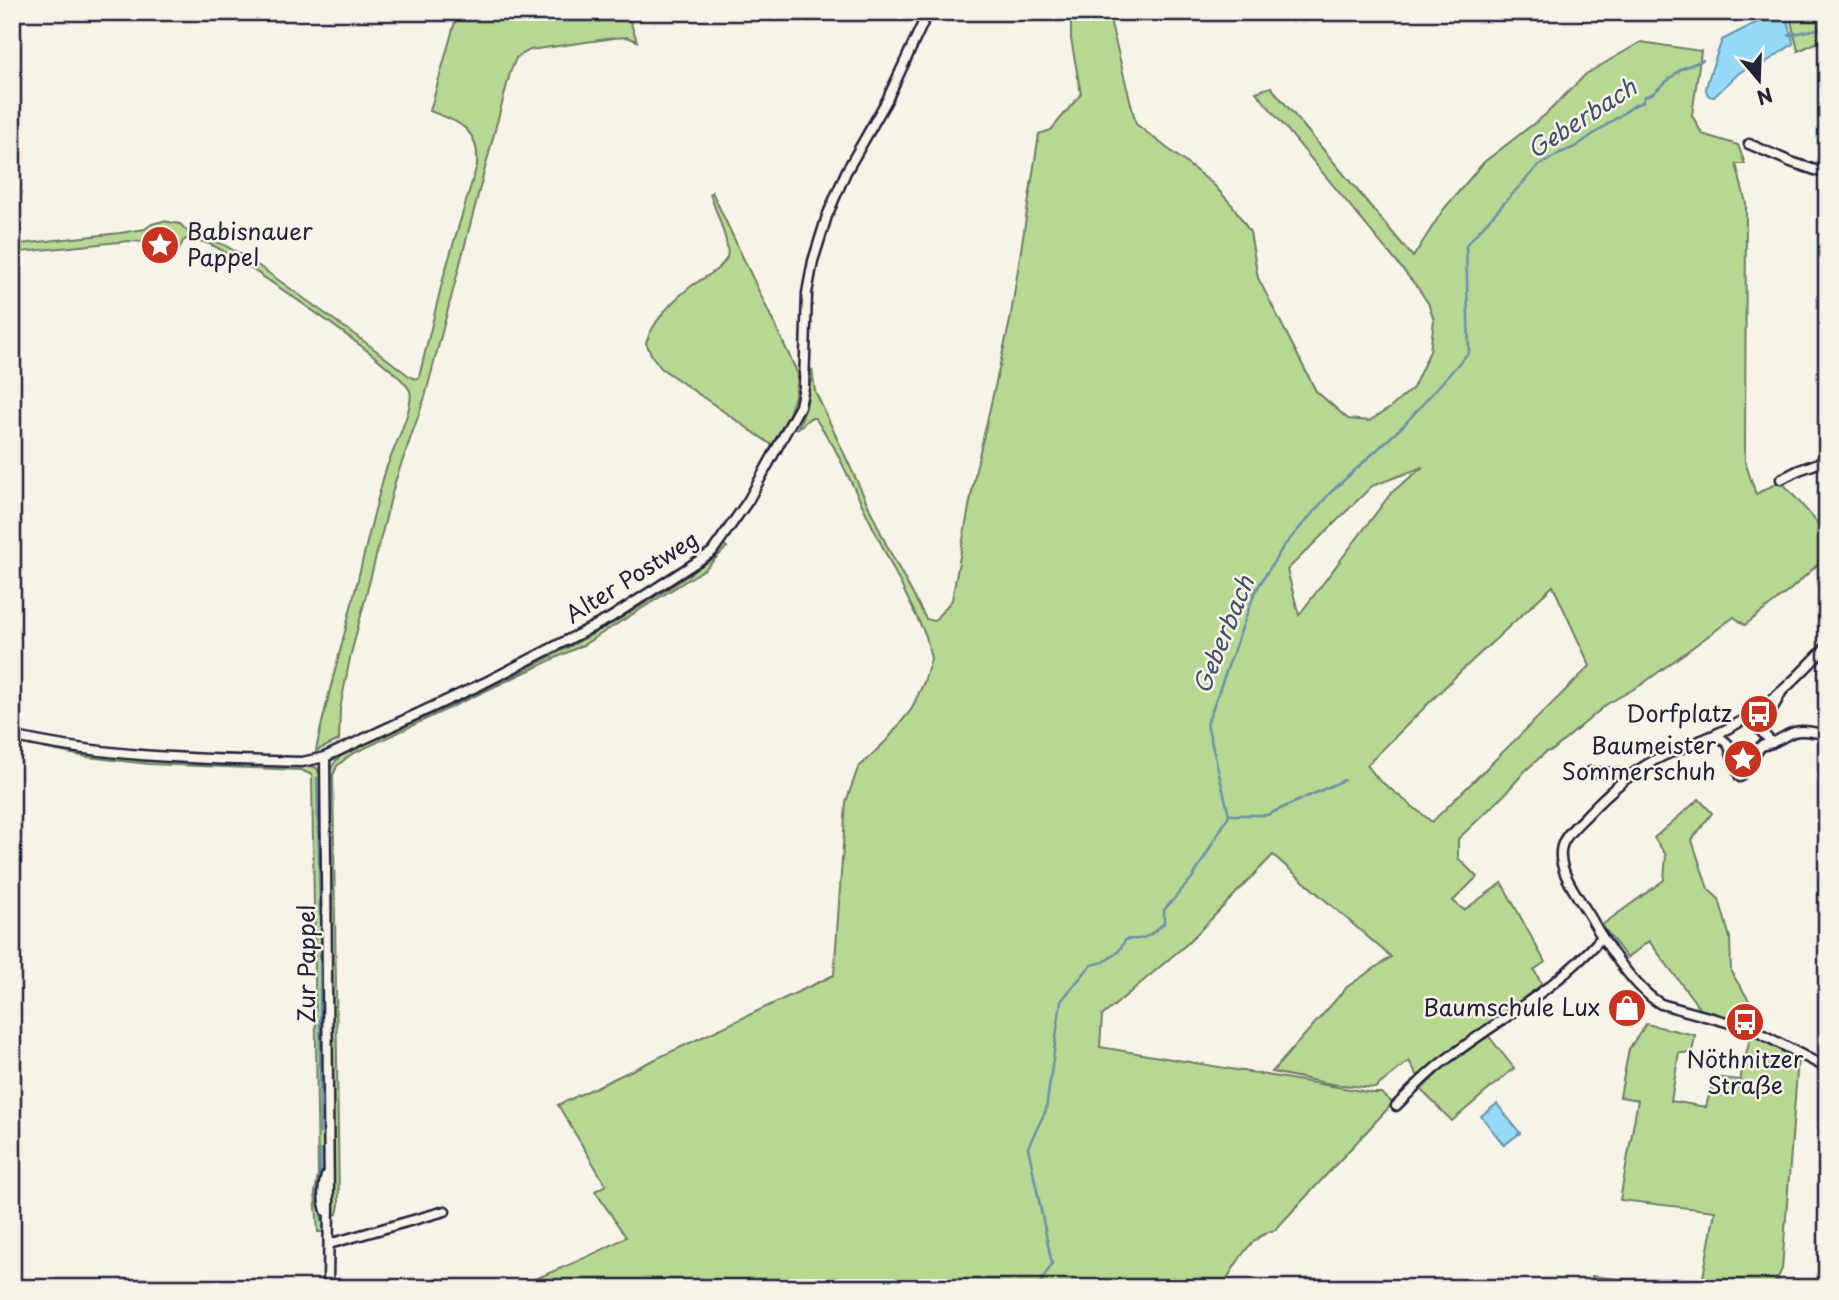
<svg xmlns="http://www.w3.org/2000/svg" width="1839" height="1300" viewBox="0 0 1839 1300" font-family="'Playpen Sans',sans-serif">
<rect width="100%" height="100%" fill="#f7f3e8"/>
<filter id="ink" filterUnits="userSpaceOnUse"><feTurbulence type="fractalNoise" baseFrequency=".0143" numOctaves="2"/><feDisplacementMap in="SourceGraphic" scale="14" xChannelSelector="R" yChannelSelector="G"/><feConvolveMatrix kernelMatrix="1 2 1 2 8 2 1 2 1" color-interpolation-filters="sRGB"/></filter>
<g filter="url(#ink)">
<g fill="#b7d891" stroke="#6c7d66" stroke-width="2" fill-rule="evenodd">
<path d="M 459,12 L 627,12 L 637,41 L 627,37 L 614,38 L 530,50 L 516,58 L 510,73 L 425,397 L 395,482 L 350,658 L 340,709 L 339,740 L 316,751 C 325,704 339,658 350,611 C 362,565 372,518 385,472 C 391,454 415,406 410,391 C 401,368 242,260 214,246 C 206,242 196,240 188,238 L 183,241 L 179,250 L 172,255 L 161,254 L 148,242 L 129,241 L 12,253 L 12,245 L 120,233 L 145,229 L 152,224 L 163,221 L 180,224 L 187,231 L 224,245 L 249,259 L 369,345 L 409,376 L 415,379 L 419,377 L 444,275 L 477,165 C 480,129 459,122 430,111 L 456,18 Z"/>
<path d="M 1071,12 L 1108,12 L 1136,124 L 1213,184 L 1233,206 L 1250,232 L 1258,278 L 1316,391 L 1348,419 L 1369,421 L 1390,408 L 1413,388 L 1430,351 L 1434,320 L 1428,303 L 1418,288 L 1256,92 L 1271,87 L 1413,257 L 1443,210 L 1484,162 L 1545,115 L 1586,74 L 1641,42 L 1701,51 L 1692,115 L 1702,134 L 1738,145 L 1745,164 L 1736,164 L 1746,203 L 1745,462 L 1756,494 L 1781,481 L 1816,521 L 1827,540 L 1827,556 L 1790,590 L 1745,625 L 1734,617 L 1641,685 L 1607,704 L 1553,750 L 1546,752 L 1525,771 L 1505,794 L 1458,839 L 1458,858 L 1477,877 L 1453,901 L 1464,910 L 1502,883 L 1545,962 L 1534,970 L 1542,985 L 1418,1076 L 1409,1061 L 1375,1088 L 1331,1084 L 1272,1072 L 1347,987 L 1391,957 L 1273,855 L 1188,943 L 1102,1016 L 1100,1047 L 1373,1093 L 1381,1093 L 1393,1103 L 1275,1230 C 1248,1236 1236,1266 1221,1288 L 516,1288 C 553,1270 591,1258 626,1237 L 595,1191 L 606,1185 L 558,1105 L 834,975 L 846,802 L 858,768 L 886,741 L 911,710 L 924,682 L 931,659 L 926,636 L 834,447 L 815,418 L 810,418 L 797,429 L 806,408 L 812,369 L 815,391 L 887,546 L 926,619 L 934,621 L 952,600 L 976,469 L 1010,321 L 1039,134 L 1051,130 L 1081,94 L 1071,39 ZM 1423,467 L 1392,492 L 1299,615 L 1287,570 L 1372,486 ZM 1553,586 L 1590,666 L 1432,822 L 1378,779 L 1367,765 L 1460,672 Z"/>
<polygon points="1789,12 1827,12 1827,38 1798,51"/>
<path d="M 712,192 L 798,374 C 797,402 786,422 772,445 L 661,368 L 652,356 L 646,343 C 652,323 672,301 689,288 C 700,279 721,271 727,257 C 731,245 714,207 710,194 Z"/>
<path d="M 723,544 L 727,547 L 705,569 L 583,645 L 350,755 L 337,766 L 333,775 L 339,1205 L 337,1214 L 331,1216 L 328,774 C 332,765 336,759 344,754 C 444,708 545,665 639,607 C 669,588 700,571 723,544 Z"/>
<path d="M 12,740 C 110,762 209,764 308,765 L 317,768 L 320,775 L 321,838 L 324,1232 L 318,1232 L 315,1193 L 318,1175 L 312,775 L 301,770 L 149,764 L 87,757 L 12,742 Z"/>
<polygon points="1699,799 1712,813 1692,840 1708,889 1719,899 1730,938 1731,972 1757,1013 1749,1024 1701,1010 1649,941 1627,958 1602,925 1664,880 1666,855 1654,838"/>
<polygon points="1646,1024 1695,1035 1692,1053 1679,1053 1671,1101 1706,1107 1714,1077 1740,1080 1751,1034 1798,1059 1782,1269 1777,1280 1768,1288 1701,1288 1715,1211 1620,1200 1638,1100 1620,1097 1629,1049"/>
<polygon points="1487,1034 1514,1068 1452,1121 1421,1090 1445,1066"/>
<polygon points="1592,1276 1694,1288 1591,1288"/>
</g>
<g fill="#95dbf7" stroke="#6791ac" stroke-width="2">
<path d="M 1773,14 L 1785,14 L 1792,35 L 1793,44 L 1762,65 L 1756,63 L 1739,73 L 1714,97 C 1709,96 1708,97 1706,90 C 1705,85 1719,49 1722,40 Z"/>
<polygon points="1497,1104 1520,1133 1504,1145 1481,1116"/>
</g>
<g fill="none" stroke-linecap="round" stroke-linejoin="round">
<g stroke="#6791ac" stroke-width="2.5">
<polyline points="1789,35 1827,27"/>
<polyline points="317,778 320,914"/>
<polyline points="1229,815 1267,815 1344,780"/>
<polyline points="320,954 320,1133"/>
<polyline points="320,1150 320,1177 317,1195 322,1220"/>
<path d="M 1037,1288 L 1052,1264 L 1028,1147 L 1046,1110 L 1061,1001 L 1091,965 L 1104,962 L 1118,952 L 1126,939 C 1144,941 1151,935 1164,923 L 1164,910 L 1193,877 L 1229,815 L 1207,724 L 1255,592 L 1283,547 L 1330,493 L 1404,425 L 1469,352 L 1466,245 L 1537,167 L 1560,153 L 1575,147 L 1635,105 L 1643,102 L 1644,97 L 1652,94 L 1681,69 L 1703,60"/>
</g>
<defs>
<g id="minor">
<polyline points="1749,144 1791,162 1827,174"/>
<polyline points="1781,479 1799,470 1827,460"/>
<path d="M 1827,646 C 1802,672 1778,698 1748,717 C 1722,734 1693,743 1665,755 C 1634,769 1608,792 1585,817 C 1577,825 1565,835 1562,846 C 1555,869 1580,899 1591,918 C 1605,944 1636,990 1661,1004 L 1752,1029 L 1827,1068"/>
<path d="M 1716,734 L 1728,744 L 1740,777 L 1761,746 C 1792,739 1784,725 1822,734 L 1827,731"/>
<path d="M 12,736 C 108,758 204,759 302,762 L 325,757 L 484,683 L 610,618 L 712,552 L 748,501 L 800,406 L 804,387 L 807,293 L 813,261 L 827,216 L 846,172 L 887,100 L 928,12"/>
<polyline points="1772,743 1761,731 1781,693"/>
<polyline points="325,757 329,1201 328,1288"/>
<polyline points="1590,772 1617,773 1630,776"/>
<path d="M 1396,1106 C 1413,1089 1428,1072 1448,1058 C 1500,1019 1559,987 1602,937"/>
<path d="M 326,1176 C 322,1189 322,1199 326,1211"/>
<polyline points="329,1244 445,1211"/>
</g>
</defs>
<use href="#minor" stroke="#22223b" stroke-width="13"/>
<use href="#minor" stroke="#f7f3e8" stroke-width="8"/>
</g>
</g>
<defs>
<symbol id="sight-disc" viewBox="-11 -11 22 22"><circle r="9.5" fill="#c8321e" stroke="#f7f3e8"/><path d="M0-6L1.8-2.2L6-1.7L2.9 1.2L3.7 5.4L0 3.3L-3.7 5.4L-2.9 1.2L-6-1.7L-1.8-2.2Z" fill="#fff"/></symbol>
<symbol id="bus-disc" viewBox="-11 -11 22 22"><circle r="9.5" fill="#c8321e" stroke="#f7f3e8"/><path d="M-5-6H5V4H4V6H2V4H-2V6H-4V4H-5ZM-3.5-4V0h7V-4ZM-3.5 1.2v1.5H-2V1.2ZM2 1.2v1.5H3.5V1.2Z" fill="#fff"/></symbol>
<symbol id="shop-disc" viewBox="-11 -11 22 22"><circle r="9.5" fill="#c8321e" stroke="#f7f3e8"/><path d="M-5-2.5h2.3a2.7 3.5 0 0 1 5.4 0H5L5.5 6h-11ZM-1.5-2.5h3a1.5 2.3 0 0 0-3 0Z" fill="#fff"/></symbol>
</defs>
<g fill-rule="evenodd">
<use href="#sight-disc" x="138" y="223" width="44" height="44"/>
<use href="#bus-disc" x="1737" y="692" width="44" height="44"/>
<use href="#sight-disc" x="1721" y="737" width="44" height="44"/>
<use href="#shop-disc" x="1605" y="986" width="44" height="44"/>
<use href="#bus-disc" x="1723" y="1000" width="44" height="44"/>
</g>
<g text-anchor="middle" stroke-width="5" stroke-linejoin="round" paint-order="stroke">
<g font-size="23" fill="#22223b" stroke="#f7f3e8" text-anchor="end">
<text x="187" y="240" text-anchor="start">Babisnauer<tspan x="187" dy="26">Pappel</tspan></text>
<text x="1732" y="722">Dorfplatz</text>
<text x="1716" y="754">Baumeister<tspan x="1716" dy="26">Sommerschuh</tspan></text>
<text x="1600" y="1016">Baumschule Lux</text>
<text x="1745" y="1068" text-anchor="middle">Nöthnitzer<tspan x="1745" dy="26">Straße</tspan></text>
</g>
<g font-size="23" fill="#22223b" stroke="#f7f3e8">
<text transform="translate(632 577) rotate(-32)" y="8">Alter Postweg</text>
<text transform="translate(307 964) rotate(-90)" y="8">Zur Pappel</text>
</g>
<g font-size="24" font-style="italic" fill="#3f506a" stroke="#f7f3e8">
<text transform="translate(1582 119) rotate(-33)" y="8">Geberbach</text>
<text transform="translate(1224 635) rotate(-68)" y="8">Geberbach</text>
</g>
</g>
<rect width="1839" height="1300" fill="none" stroke="#f7f3e8" stroke-width="42"/>
<rect x="21" y="21" width="1797" height="1258" fill="none" stroke="#22223b" stroke-width="2.5" filter="url(#ink)"/>
<g transform="translate(1759 80) rotate(161)" stroke="#f7f3e8" stroke-width="5" paint-order="stroke">
<path d="M0-5L12 26L0 18L-12 26Z" fill="#22223b"/>
<text y="-10" font-size="19" font-weight="bold" text-anchor="middle" fill="#22223b">N</text>
</g>
</svg>
